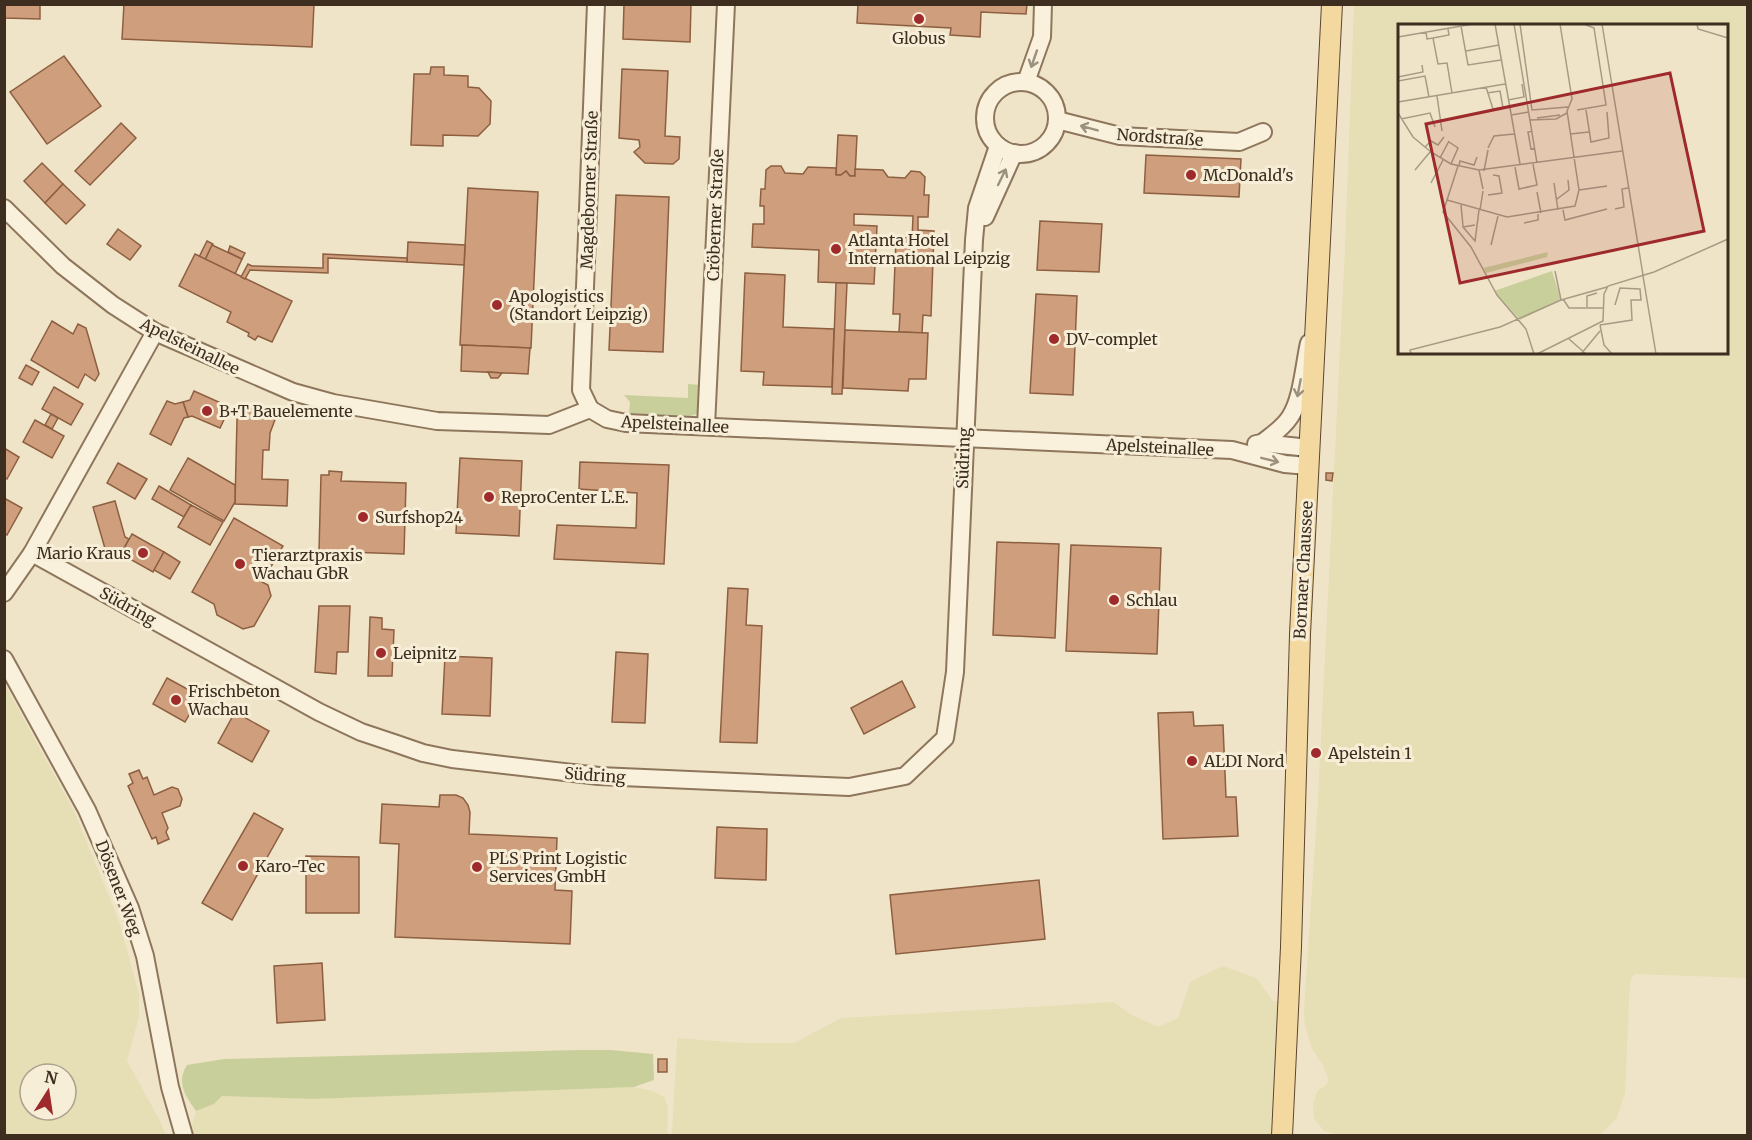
<svg xmlns="http://www.w3.org/2000/svg" width="1752" height="1140" viewBox="0 0 1752 1140" font-family="Merriweather,serif">
<rect width="100%" height="100%" fill="#f0e4c8"/>
<g fill="#e6deb5" fill-rule="evenodd">
<path d="M 1354,5 L 1747,5 L 1747,978 L 1635,974 L 1630,981 L 1625,1093 L 1617,1118 L 1600,1135 L 1340,1135 L 1324,1131 L 1314,1118 L 1313,1103 L 1318,1090 L 1325,1086 L 1329,1080 L 1323,1065 L 1312,1049 L 1305,1025 L 1304,1010 L 1318,799 L 1345,248 ZM 1400,26 L 1726,26 L 1726,352 L 1400,352 Z"/>
<path d="M 5,685 L 74,811 L 119,921 L 139,994 L 139,1017 L 127,1061 L 161,1123 L 166,1135 L 5,1135 ZM 30,1074 L 66,1074 L 66,1110 L 30,1110 Z"/>
<polygon points="1223,966 1256,978 1273,1001 1288,1002 1282,1135 672,1136 677,1038 743,1043 794,1043 841,1018 1114,1002 1130,1014 1158,1027 1178,1018 1190,982"/>
<polygon points="634,1087 653,1091 664,1097 668,1107 667,1136 194,1136 192,1125 196,1111 214,1104 222,1096 312,1099"/>
</g>
<g fill="#c9cf9b">
<polygon points="688,384 701,385 699,409 697,414 686,417 629,414 630,402 624,395 688,398"/>
<path d="M 577,1050 L 611,1050 L 653,1054 L 654,1080 L 634,1087 L 528,1091 L 312,1099 L 222,1096 L 214,1104 L 196,1111 C 185,1096 176,1082 187,1065 L 224,1059 Z"/>
</g>
<g fill="#cf9f7d" stroke="#8d5f41" stroke-width="1.5">
<polygon points="4,4 40,4 40,19 4,18"/>
<polygon points="124,4 314,4 312,47 122,39"/>
<polygon points="624,4 691,4 690,42 623,39"/>
<polygon points="858,4 1027,4 1026,14 981,12 980,37 950,35 951,28 857,23"/>
<polygon points="64,56 101,106 47,144 10,92"/>
<polygon points="431,67 444,67 444,75 468,76 468,87 479,88 491,101 490,124 478,136 443,135 443,146 411,145 414,74 430,74"/>
<polygon points="622,69 668,71 665,136 680,137 679,159 673,164 645,163 634,152 640,147 639,140 619,138"/>
<polygon points="121,123 136,138 90,185 75,171"/>
<polygon points="838,135 857,136 855,176 850,176 846,171 841,175 836,175"/>
<polygon points="1146,155 1241,159 1239,197 1144,193"/>
<polygon points="42,163 63,184 45,203 24,181"/>
<polygon points="771,166 781,166 785,173 803,174 808,167 836,168 836,175 841,175 846,171 850,176 855,176 855,169 883,170 888,177 905,178 911,171 920,172 925,177 924,195 929,195 928,217 918,217 918,230 934,231 931,316 923,315 922,333 899,332 900,314 893,314 896,239 910,237 910,240 912,240 913,216 854,214 854,225 877,226 874,284 818,282 819,250 752,247 753,224 764,224 764,206 760,206 761,189 765,189 766,170"/>
<polygon points="63,184 85,205 66,224 45,203"/>
<polygon points="468,188 538,192 531,348 460,345"/>
<polygon points="616,195 669,197 663,352 609,350"/>
<polygon points="1040,221 1102,224 1099,272 1037,270"/>
<polygon points="118,229 141,246 130,260 107,244"/>
<polygon points="207,241 213,244 205,260 199,257"/>
<polygon points="408,242 465,245 464,265 407,262"/>
<polygon points="212,245 242,259 235,274 205,260"/>
<polygon points="230,246 245,253 242,259 228,252"/>
<polygon points="195,254 292,301 272,342 258,336 255,340 248,336 249,333 227,322 231,312 179,286"/>
<polygon points="323,254 407,258 407,262 328,258 328,273 250,270 245,279 241,277 248,264 252,266 323,268"/>
<polygon points="745,273 785,275 783,327 834,329 832,387 763,385 764,372 741,371"/>
<polygon points="836,283 847,283 842,394 832,394"/>
<polygon points="1036,294 1077,296 1073,395 1030,393"/>
<polygon points="52,321 73,334 78,324 86,328 99,374 95,381 85,374 78,388 31,360"/>
<polygon points="845,330 928,333 926,379 909,379 908,391 843,388"/>
<polygon points="462,345 530,348 528,374 461,371"/>
<polygon points="26,365 39,372 32,385 19,378"/>
<polygon points="488,372 502,373 498,378 491,378"/>
<polygon points="54,387 83,404 71,425 42,409"/>
<polygon points="194,391 230,407 220,428 192,416 188,417 183,402 190,400"/>
<polygon points="167,401 175,404 183,402 188,417 184,418 171,445 150,434"/>
<polygon points="246,407 276,417 270,433 269,450 263,450 262,479 288,480 287,506 235,504 237,419 245,419"/>
<polygon points="51,414 58,418 52,429 45,425"/>
<polygon points="35,420 64,436 52,458 23,442"/>
<polygon points="4,448 19,457 7,479 4,477"/>
<polygon points="188,458 235,485 235,502 224,521 170,490"/>
<polygon points="460,458 522,461 519,536 456,533"/>
<polygon points="580,462 669,465 664,564 554,559 557,525 636,528 637,493 579,489"/>
<polygon points="118,463 147,479 135,499 107,483"/>
<polygon points="329,471 342,472 341,481 406,483 404,554 319,551 321,475 329,475"/>
<polygon points="1326,473 1333,473 1332,481 1326,480"/>
<polygon points="159,486 191,505 184,517 152,499"/>
<polygon points="4,498 22,508 7,535 4,533"/>
<polygon points="115,501 125,537 129,539 118,559 106,552 93,507"/>
<polygon points="191,505 223,522 210,545 178,527"/>
<polygon points="234,518 283,546 262,582 268,585 271,596 254,626 243,629 217,615 214,604 192,592"/>
<polygon points="132,534 164,552 153,572 121,554"/>
<polygon points="997,542 1059,544 1055,638 993,635"/>
<polygon points="1071,545 1161,548 1157,654 1066,651"/>
<polygon points="164,552 180,562 170,579 154,570"/>
<polygon points="728,588 748,589 746,625 762,626 757,743 720,742"/>
<polygon points="319,606 350,606 348,652 337,652 336,674 315,672"/>
<polygon points="370,617 382,618 382,629 394,630 392,676 368,676"/>
<polygon points="616,652 648,654 645,723 612,722"/>
<polygon points="445,656 492,658 490,716 442,714"/>
<polygon points="167,678 200,696 185,722 153,704"/>
<polygon points="902,681 915,707 864,734 851,708"/>
<polygon points="235,712 269,731 252,762 218,743"/>
<polygon points="1193,712 1194,726 1223,725 1226,797 1236,797 1238,836 1163,839 1158,713"/>
<polygon points="139,770 143,779 147,777 154,795 172,787 178,789 182,799 180,806 162,813 168,828 166,832 169,839 158,844 156,837 152,839 128,786 133,783 129,774"/>
<polygon points="440,795 456,795 463,798 468,805 470,812 469,834 557,838 555,890 572,891 570,944 395,937 399,844 380,843 382,804 439,807"/>
<polygon points="254,813 283,829 232,920 202,903"/>
<polygon points="717,827 767,829 766,880 715,878"/>
<polygon points="306,856 359,857 359,913 306,913"/>
<polygon points="1039,880 1045,939 896,954 890,895"/>
<polygon points="322,963 325,1020 277,1023 274,966"/>
<rect x="658" y="1059" width="9" height="13"/>
</g>
<g fill="none" stroke-linecap="round" stroke-linejoin="round">
<defs>
<g id="minor">
<circle cx="1021" cy="118" r="36"/>
<polyline points="1026,82 1042,37 1043,4"/>
<polyline points="1057,120 1120,136 1239,142 1263,132"/>
<polyline points="4,208 63,266 113,305 155,332 293,392 333,403 437,421 549,425 590,409"/>
<polyline points="985,217 1014,153"/>
<polyline points="155,332 32,553 319,712 361,732 394,743 423,753 452,759 599,776 849,787 905,776 945,738 955,672 974,240 977,208 998,146"/>
<polyline points="590,409 607,419 626,423 1232,450 1285,464 1308,466"/>
<polyline points="590,409 581,390 596,4"/>
<polyline points="706,426 726,4"/>
<path d="M 1262,443 C 1272,435 1283,428 1290,417 C 1302,399 1304,365 1309,343"/>
<polyline points="1256,444 1262,443 1309,448"/>
<polyline points="4,593 32,553"/>
<polyline points="4,659 87,810 130,908 145,956 170,1087 184,1136"/>
</g>
<polyline id="major" points="1282,1136 1291,947 1300,634 1332,4"/>
</defs>
<use href="#minor" stroke="#8d765c" stroke-width="20"/>
<use href="#major" stroke="#5b4430" stroke-width="22"/>
<use href="#minor" stroke="#faf1dc" stroke-width="16"/>
<use href="#major" stroke="#f3d9a0" stroke-width="20"/>
</g>
<defs><path id="oneway-shaft" d="M-6 0H5M1.5-3L5.5 0L1.5 3" fill="none" stroke-width="1.6" stroke-linecap="round" stroke-linejoin="round" transform="scale(1.5)"/></defs>
<g stroke="#9c907e">
<use href="#oneway-shaft" transform="translate(1034 59) rotate(109)"/>
<use href="#oneway-shaft" transform="translate(1089 128) rotate(-165)"/>
<use href="#oneway-shaft" transform="translate(1002 177) rotate(-64)"/>
<use href="#oneway-shaft" transform="translate(1299 388) rotate(101)"/>
<use href="#oneway-shaft" transform="translate(1270 460) rotate(14)"/>
</g>
<g fill="#9e2a2b" stroke="#f7eed8" stroke-width="2">
<circle cx="919" cy="19" r="6"/>
<circle cx="1191" cy="175" r="6"/>
<circle cx="836" cy="249" r="6"/>
<circle cx="497" cy="305" r="6"/>
<circle cx="1054" cy="339" r="6"/>
<circle cx="207" cy="411" r="6"/>
<circle cx="489" cy="497" r="6"/>
<circle cx="363" cy="517" r="6"/>
<circle cx="143" cy="553" r="6"/>
<circle cx="240" cy="564" r="6"/>
<circle cx="1114" cy="600" r="6"/>
<circle cx="381" cy="653" r="6"/>
<circle cx="176" cy="700" r="6"/>
<circle cx="1316" cy="753" r="6"/>
<circle cx="1192" cy="761" r="6"/>
<circle cx="243" cy="866" r="6"/>
<circle cx="477" cy="867" r="6"/>
</g>
<g text-anchor="middle" stroke-width="6" stroke-linejoin="round" paint-order="stroke">
<g font-size="16" fill="#3d2e20" stroke="#f7eed8" text-anchor="start">
<text x="919" y="44" text-anchor="middle">Globus</text>
<text x="1203" y="181">McDonald's</text>
<text x="848" y="246">Atlanta Hotel<tspan x="848" dy="18">International Leipzig</tspan></text>
<text x="509" y="302">Apologistics<tspan x="509" dy="18">(Standort Leipzig)</tspan></text>
<text x="1066" y="345">DV-complet</text>
<text x="219" y="417">B+T Bauelemente</text>
<text x="501" y="503">ReproCenter L.E.</text>
<text x="375" y="523">Surfshop24</text>
<text x="131" y="559" text-anchor="end">Mario Kraus</text>
<text x="252" y="561">Tierarztpraxis<tspan x="252" dy="18">Wachau GbR</tspan></text>
<text x="1126" y="606">Schlau</text>
<text x="393" y="659">Leipnitz</text>
<text x="188" y="697">Frischbeton<tspan x="188" dy="18">Wachau</tspan></text>
<text x="1328" y="759">Apelstein 1</text>
<text x="1204" y="767">ALDI Nord</text>
<text x="489" y="864">PLS Print Logistic<tspan x="489" dy="18">Services GmbH</tspan></text>
<text x="255" y="872">Karo-Tec</text>
</g>
<g font-size="16" fill="#3d2e20" stroke="#f7eed8">
<text transform="translate(1160 137) rotate(4)" y="6">Nordstraße</text>
<text transform="translate(589 190) rotate(-88)" y="6">Magdeborner Straße</text>
<text transform="translate(715 215) rotate(-88)" y="6">Cröberner Straße</text>
<text transform="translate(190 346) rotate(26)" y="6">Apelsteinallee</text>
<text transform="translate(675 424) rotate(3)" y="6">Apelsteinallee</text>
<text transform="translate(1160 447) rotate(3)" y="6">Apelsteinallee</text>
<text transform="translate(963 458) rotate(-88)" y="6">Südring</text>
<text transform="translate(1303 570) rotate(-87)" y="6">Bornaer Chaussee</text>
<text transform="translate(128 606) rotate(29)" y="6">Südring</text>
<text transform="translate(595 775) rotate(4)" y="6">Südring</text>
<text transform="translate(119 888) rotate(69)" y="6">Dösener Weg</text>
</g>
</g>
<g transform="translate(1398 24)">
<rect width="330" height="330" fill="#f0e4c8"/>
<path d="M 150,228 L 149,233 L 88,249 L 85,244 ZM 154,247 L 163,276 L 122,296 L 96,267 Z" fill="#c9cf9b"/>
<path fill="none" stroke="#a89b85" stroke-width="1.5" d="M 97,0 L 122,140M 116,0 L 139,139M 122,0 L 134,86 L 170,83M 204,0 L 245,251M 299,0 L 300,5 L 330,14M 63,2 L 70,41 L 103,36M 28,8 L 29,15 L 35,14 L 40,40 L 49,39 L 54,69M 0,13 L 75,0M 35,14 L 51,11 L 50,5M 68,27 L 101,21M 0,53 L 25,48 L 24,41M 0,57 L 27,52 L 31,73M 88,63 L 95,85 L 111,83M 89,69 L 102,67 L 105,84M 39,72 L 44,107M 110,76 L 126,73 L 124,60M 0,78 L 107,60M 179,86 L 208,81 L 196,4 L 186,0M 188,86 L 193,118 L 211,114 L 209,88M 0,89 L 15,113 L 33,128 L 53,140 L 81,146 L 224,127M 113,91 L 131,88M 139,94 L 162,91M 3,95 L 32,89 L 37,103M 132,96 L 158,95 L 169,89M 134,107 L 130,108 L 133,125 L 137,124M 172,110 L 191,108M 51,118 L 60,124 L 53,140M 27,123 L 33,117 L 40,121 L 46,113M 90,124 L 96,112 L 116,110M 42,134 L 51,117M 60,142 L 49,176 L 109,193 L 177,182 L 181,166 L 169,87 L 174,75 L 162,0M 61,142 L 62,137 L 76,141 L 79,133M 117,143 L 121,165 L 139,161 L 135,140M 17,146 L 32,128M 81,146 L 85,165M 86,147 L 90,126M 33,159 L 45,136M 156,159 L 160,186M 181,166 L 209,162M 139,168 L 143,189M 90,171 L 104,169 L 101,152 L 95,151M 159,175 L 171,166 L 170,156M 49,176 L 45,188 L 73,223 L 99,271 L 128,305 L 136,330M 63,181 L 65,202M 217,185 L 226,183 L 224,165 L 230,164M 82,186 L 85,167M 165,186 L 167,196 L 209,185M 126,199 L 140,196 L 140,190M 77,201 L 65,203 L 77,217 L 81,186M 93,221 L 100,192M 157,247 L 163,276M 245,252 L 258,330M 165,275 L 171,284 L 205,284M 189,283 L 189,272 L 199,269M 202,301 L 234,296 L 233,276 L 243,276 L 242,265 L 222,264 L 217,281M 202,301 L 206,321 L 214,330M 171,315 L 188,330M 13,330 L 12,326 L 102,303 L 163,276 L 209,263M 139,330 L 205,297 L 206,270 L 210,262 L 256,248 L 330,215M 183,330 L 202,307"/>
<path fill="#9e2a2b" fill-opacity="0.15" stroke="#9e2a2b" stroke-width="3" d="M 272,49 L 306,207 L 62,259 L 28,100 Z"/>
<rect width="330" height="330" fill="none" stroke="#3d2e20" stroke-width="3"/>
</g>
<rect width="1752" height="1140" fill="none" stroke="#3d2e20" stroke-width="12"/>
<g transform="translate(48 1092) rotate(12)"><circle r="28" fill="#f7eed8" stroke="#ada18e" stroke-width="1.5"/>
<path d="M0-4.5L10 22L0 15L-10 22Z" fill="#9e2a2b"/>
<text y="-9" font-size="16" font-weight="bold" text-anchor="middle" fill="#3d2e20">N</text>
</g>
</svg>
